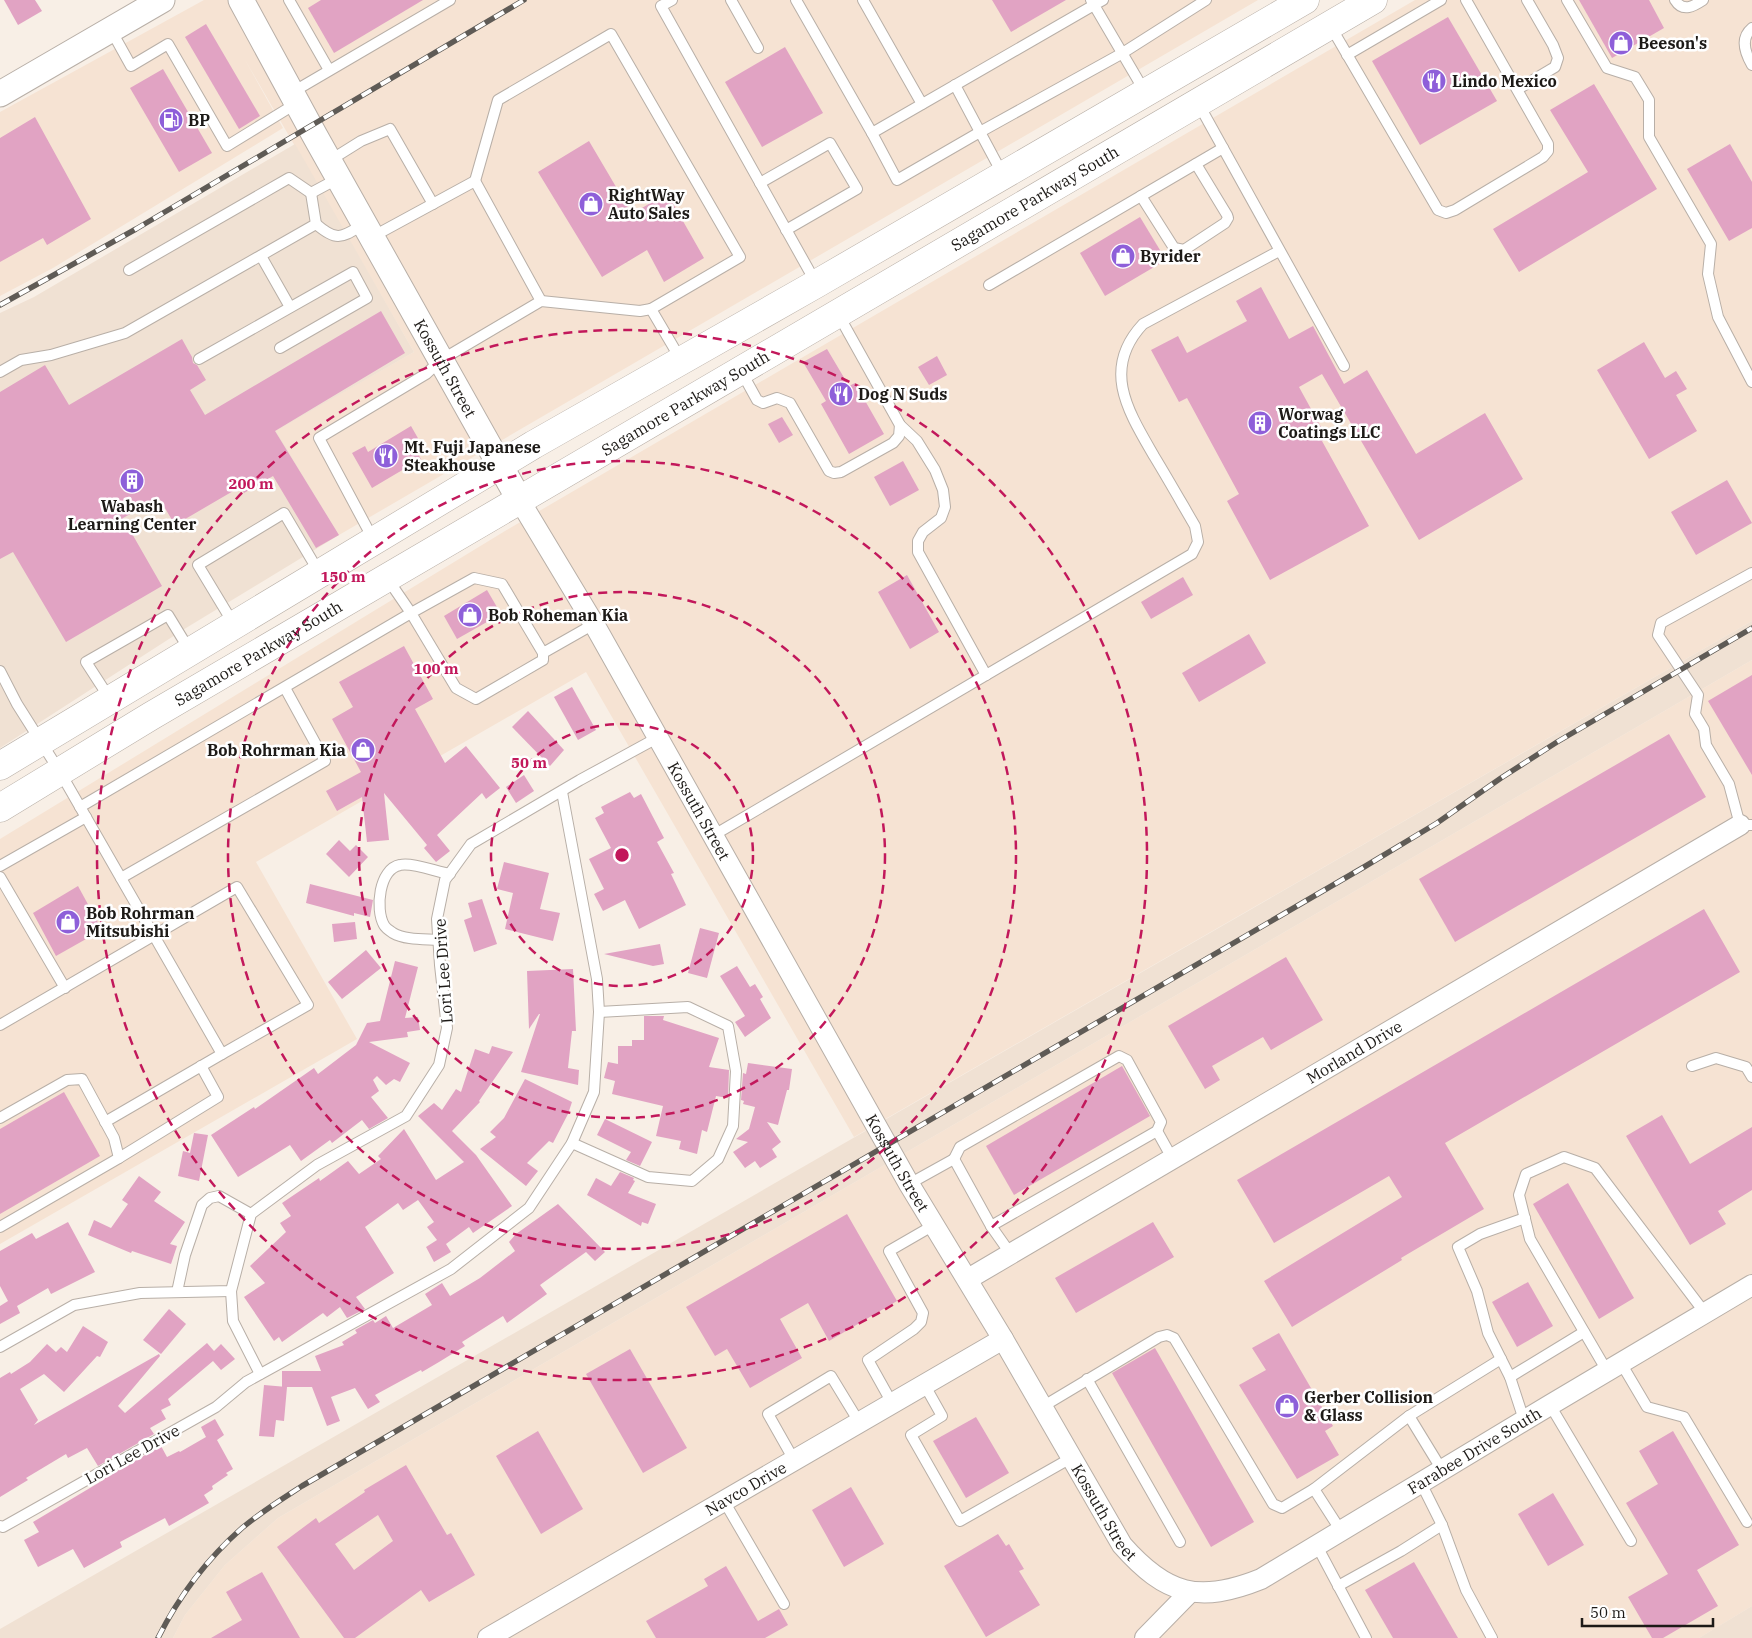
<svg xmlns="http://www.w3.org/2000/svg" width="1752" height="1638" viewBox="0 0 1752 1638" font-family="'IBM Plex Serif',serif">
<rect width="100%" height="100%" fill="#f8efe6"/>
<g fill="#f6e3d3">
<polygon points="204,0 1258,0 339,535 275,431 414,352 244,58 283,128 53,268 0,296 0,112"/>
<polygon points="1415,0 1752,0 1752,621 854,1137 586,672 256,862 357,1039 0,1244 0,839 505,531"/>
<polygon points="1752,660 1752,1606 1699,1638 173,1638 185,1615 225,1565 278,1518"/>
</g>
<g fill="#f0e1d3">
<polygon points="295,144 414,352 276,431 339,535 186,628 0,748 0,313 34,297"/>
<polygon points="1752,621 1752,660 278,1518 225,1565 185,1615 173,1638 0,1638 0,1629"/>
<polygon points="1752,1606 1752,1638 1699,1638"/>
</g>
<g fill="#e1a3c3" fill-rule="evenodd">
<polygon points="4,0 35,0 42,11 18,25"/>
<polygon points="321,0 423,0 334,53 308,8"/>
<polygon points="992,0 1066,0 1011,32"/>
<polygon points="1579,0 1649,0 1664,28 1612,58"/>
<polygon points="1448,17 1497,101 1420,145 1372,61"/>
<polygon points="206,24 260,116 239,129 185,37"/>
<polygon points="785,47 823,113 762,147 725,82"/>
<polygon points="163,69 212,153 179,172 130,88"/>
<polygon points="1594,84 1657,189 1519,272 1493,229 1588,172 1550,110"/>
<polygon points="35,117 91,219 47,245 43,238 0,262 0,138"/>
<polygon points="589,141 632,214 667,193 704,258 664,282 647,250 602,277 538,172"/>
<polygon points="1730,144 1752,182 1752,228 1729,241 1687,169"/>
<polygon points="1140,217 1166,260 1105,296 1080,253"/>
<polygon points="1261,287 1289,339 1313,326 1344,384 1367,370 1416,454 1485,413 1523,479 1419,540 1322,374 1299,387 1327,438 1322,441 1369,526 1270,580 1227,501 1239,494 1187,398 1179,402 1151,350 1178,336 1187,353 1247,321 1236,301"/>
<polygon points="381,311 405,353 275,431 339,535 316,548 273,476 244,493 240,487 175,525 159,498 123,518 162,586 66,642 13,552 0,559 0,392 45,365 69,405 182,339 192,357 193,363 197,365 206,380 190,390 205,415"/>
<polygon points="1644,342 1665,378 1676,371 1687,389 1676,395 1697,431 1649,459 1597,370"/>
<polygon points="827,349 849,386 855,383 884,434 849,454 821,404 826,401 803,362"/>
<polygon points="937,356 947,375 929,385 918,367"/>
<polygon points="782,417 793,435 779,443 768,424"/>
<polygon points="411,426 423,447 416,451 421,459 372,488 352,453 365,446 368,452"/>
<polygon points="903,461 919,490 890,506 874,477"/>
<polygon points="1727,480 1752,523 1696,555 1671,512"/>
<polygon points="907,575 939,632 910,649 878,592"/>
<polygon points="1183,577 1193,595 1151,619 1141,602"/>
<polygon points="487,590 501,614 457,639 444,616"/>
<polygon points="1249,634 1266,663 1199,702 1182,673"/>
<polygon points="404,646 433,699 415,709 445,763 466,746 500,788 486,799 482,793 437,835 450,851 436,862 424,848 427,845 384,793 389,840 367,842 362,797 337,811 326,791 361,772 332,719 353,707 339,682"/>
<polygon points="1752,675 1752,775 1708,701"/>
<polygon points="572,687 596,730 578,740 554,697"/>
<polygon points="528,711 564,750 550,766 512,727"/>
<polygon points="1669,734 1706,797 1455,942 1419,879"/>
<polygon points="524,775 534,791 516,803 506,787"/>
<polygon points="630,792 634,798 641,794 664,838 657,842 674,873 671,874 686,905 639,929 625,900 603,911 594,894 604,889 589,859 611,848 595,818 604,813 601,807"/>
<polygon points="339,840 350,851 356,845 368,857 349,877 326,854"/>
<polygon points="504,862 549,873 540,909 560,913 553,941 505,929 513,893 497,889"/>
<polygon points="310,884 373,900 370,917 354,913 354,916 306,903"/>
<polygon points="78,886 102,930 56,956 33,913"/>
<polygon points="482,899 497,944 474,952 464,920 472,917 468,903"/>
<polygon points="1704,909 1740,972 1445,1143 1484,1209 1401,1258 1402,1260 1292,1327 1264,1281 1402,1197 1389,1176 1274,1243 1237,1180"/>
<polygon points="355,922 357,939 334,942 332,924"/>
<polygon points="700,928 719,933 707,978 688,973"/>
<polygon points="660,944 664,964 653,966 604,954"/>
<polygon points="366,950 381,968 342,999 328,982"/>
<polygon points="1286,957 1323,1020 1271,1050 1263,1037 1212,1066 1220,1080 1205,1089 1168,1026"/>
<polygon points="395,961 418,967 405,1018 418,1017 420,1030 407,1032 408,1037 369,1042 410,1063 400,1082 394,1079 386,1085 377,1076 373,1080 379,1091 371,1097 388,1118 369,1129 362,1120 332,1143 330,1140 301,1161 290,1145 238,1177 211,1135 254,1107 255,1109 314,1068 318,1074 356,1045 367,1023 380,1021"/>
<polygon points="737,966 750,987 755,984 763,997 760,999 771,1018 745,1037 735,1022 745,1016 720,976"/>
<polygon points="573,969 576,1031 572,1031 568,1068 579,1070 578,1085 521,1072 540,1014 539,1014 529,1029 527,971"/>
<polygon points="644,1016 664,1016 663,1020 719,1038 709,1067 729,1070 728,1098 716,1096 707,1132 702,1130 697,1154 679,1149 681,1141 656,1136 663,1106 612,1094 615,1081 604,1078 608,1062 618,1064 618,1046 632,1046 632,1040 644,1040"/>
<polygon points="492,1046 513,1052 479,1101 480,1102 452,1131 476,1155 512,1206 473,1233 469,1227 446,1244 451,1252 434,1262 426,1247 437,1240 427,1227 434,1222 418,1200 403,1210 398,1203 365,1227 394,1273 356,1297 365,1309 347,1318 340,1307 327,1317 323,1313 282,1342 279,1337 274,1341 244,1297 265,1283 250,1266 286,1232 280,1223 291,1216 282,1203 319,1178 320,1181 348,1161 359,1174 381,1159 378,1156 404,1129 436,1180 464,1162 418,1116 434,1103 442,1110 456,1089 461,1092 475,1049 489,1054"/>
<polygon points="748,1063 792,1069 789,1090 787,1090 778,1125 767,1122 781,1142 772,1149 777,1157 760,1168 755,1161 745,1168 733,1152 748,1142 736,1139 749,1129 755,1107 743,1104 744,1101 741,1100 743,1073 746,1074"/>
<polygon points="1122,1066 1150,1116 1014,1195 986,1146"/>
<polygon points="525,1079 572,1102 568,1114 553,1143 549,1141 527,1163 538,1171 526,1186 480,1149 496,1137 490,1132 504,1118"/>
<polygon points="64,1092 100,1156 0,1214 0,1129"/>
<polygon points="1662,1115 1690,1164 1752,1127 1752,1190 1718,1211 1726,1224 1690,1245 1626,1136"/>
<polygon points="605,1119 652,1142 640,1166 626,1160 631,1152 597,1135"/>
<polygon points="194,1133 208,1135 199,1181 178,1176 183,1151 190,1153"/>
<polygon points="620,1172 634,1178 633,1180 635,1181 628,1193 656,1204 648,1224 642,1222 641,1226 587,1195 596,1178 611,1186"/>
<polygon points="139,1176 161,1192 154,1201 185,1222 170,1244 177,1246 171,1264 132,1251 131,1253 88,1235 94,1220 111,1228 128,1204 122,1200"/>
<polygon points="1568,1183 1634,1298 1599,1319 1533,1204"/>
<polygon points="558,1204 605,1252 595,1261 586,1252 540,1285 547,1294 507,1323 503,1316 462,1342 465,1346 439,1362 422,1372 421,1370 375,1395 380,1402 368,1409 355,1388 331,1397 340,1421 327,1426 312,1387 282,1387 282,1371 321,1371 315,1356 344,1345 342,1342 357,1333 355,1330 373,1320 375,1323 386,1316 393,1328 432,1305 425,1294 442,1283 450,1296 480,1278 515,1251 509,1242 516,1234"/>
<polygon points="847,1214 897,1301 829,1341 808,1303 780,1319 802,1358 750,1388 727,1349 715,1356 686,1307"/>
<polygon points="68,1222 95,1272 51,1294 48,1288 17,1306 20,1313 0,1324 0,1306 8,1301 0,1286 0,1251 32,1233 36,1239"/>
<polygon points="1153,1222 1174,1257 1076,1313 1055,1278"/>
<polygon points="1528,1282 1553,1326 1517,1347 1492,1302"/>
<polygon points="169,1309 186,1324 161,1354 143,1340"/>
<polygon points="83,1326 108,1342 100,1357 97,1356 64,1392 44,1374 20,1389 38,1420 34,1425 159,1354 160,1356 118,1406 125,1413 207,1343 214,1351 221,1344 235,1359 221,1370 213,1361 168,1399 171,1405 161,1410 166,1419 150,1428 154,1434 98,1466 87,1448 68,1458 66,1454 26,1478 28,1480 0,1497 0,1378 10,1372 11,1374 30,1362 47,1344 56,1352 61,1347 67,1352"/>
<polygon points="1279,1333 1333,1426 1325,1431 1339,1455 1297,1479 1239,1385 1266,1370 1252,1348"/>
<polygon points="1155,1348 1254,1522 1211,1547 1112,1373"/>
<polygon points="630,1349 687,1448 643,1473 586,1374"/>
<polygon points="264,1385 287,1387 284,1421 276,1420 274,1437 259,1436"/>
<polygon points="976,1417 1009,1473 966,1498 933,1441"/>
<polygon points="215,1419 224,1435 217,1440 233,1469 226,1473 228,1475 212,1486 213,1489 204,1495 209,1503 169,1526 165,1518 120,1542 122,1547 84,1568 73,1549 38,1567 24,1540 39,1532 33,1522 105,1479 105,1478 161,1446 167,1457 179,1451 180,1452 206,1437 201,1427"/>
<polygon points="538,1431 583,1509 541,1534 496,1456"/>
<polygon points="1673,1431 1739,1545 1697,1570 1718,1606 1663,1638 1652,1638 1628,1597 1668,1574 1626,1503 1658,1484 1639,1451"/>
<path d="M 406,1465 L 447,1535 L 451,1533 L 475,1575 L 429,1602 L 421,1590 L 355,1638 L 344,1638 L 277,1547 L 316,1518 L 319,1523 L 365,1492 L 364,1490 ZM 378,1515 L 393,1541 L 354,1570 L 335,1544 Z"/>
<polygon points="851,1487 884,1544 844,1567 812,1510"/>
<polygon points="1553,1493 1584,1545 1548,1566 1518,1514"/>
<polygon points="998,1534 1006,1546 1009,1544 1024,1569 1019,1571 1040,1605 986,1637 944,1566"/>
<polygon points="1414,1562 1458,1638 1393,1638 1365,1590"/>
<polygon points="726,1566 758,1621 779,1609 788,1625 765,1638 656,1638 646,1621 708,1586 704,1579"/>
<polygon points="262,1572 300,1638 211,1638 242,1620 226,1592"/>
</g>
<g fill="none" stroke-linecap="round" stroke-linejoin="round">
<defs>
<g id="service">
<polyline points="289,0 329,70"/>
<polyline points="672,0 661,6 816,283"/>
<polyline points="731,0 758,48"/>
<polyline points="796,0 872,133"/>
<polyline points="863,0 922,104"/>
<polyline points="1103,0 1094,5 1145,92"/>
<polyline points="1567,0 1607,68 1635,77 1649,100 1649,137 1711,244 1708,274 1718,317 1752,382"/>
<path d="M 1675,0 C 1683,13 1694,6 1703,0"/>
<polyline points="1331,27 1438,210 1446,213 1455,210 1543,157 1548,151 1548,144 1466,0"/>
<path d="M 1752,28 C 1740,38 1745,53 1752,65"/>
<polyline points="111,30 131,66 168,44 227,146 297,103"/>
<polyline points="1347,55 1441,0"/>
<polyline points="955,85 980,132 1121,54 1206,0"/>
<polyline points="1518,89 1555,67 1558,58 1553,45 1527,0"/>
<polyline points="291,93 450,0"/>
<polyline points="1198,103 1344,366"/>
<polyline points="329,161 361,141 390,129 433,204"/>
<polyline points="1003,175 980,132 897,180 872,133 1094,5 1091,0"/>
<polyline points="475,181 498,100 611,34 740,257 651,309 681,360"/>
<polyline points="760,183 830,143 857,189 786,230"/>
<polyline points="1141,196 1174,248 1184,250 1225,223 1228,218 1227,215 1196,164"/>
<path d="M 316,224 C 338,243 342,237 364,224"/>
<polyline points="372,237 475,181 541,301"/>
<polyline points="261,256 290,307"/>
<polyline points="129,270 289,178 311,193 339,178"/>
<polyline points="989,285 1223,148"/>
<polyline points="838,314 900,425 917,441 935,470 943,490 945,507 941,518 923,532 918,541 918,552 986,675"/>
<polyline points="199,359 353,272 367,298 280,348"/>
<polyline points="741,371 757,400 763,403 777,398 790,403 829,471 834,473 841,472 893,443 899,436 900,425"/>
<polyline points="0,372 21,360 51,355 125,333 316,224 311,193"/>
<polyline points="373,539 319,438 426,374 441,360 541,301 640,311 651,309"/>
<polyline points="1752,573 1661,623 1658,635 1698,695 1695,714 1704,729 1706,745 1729,784 1740,825 1752,825"/>
<polyline points="233,623 198,565 284,513 320,574"/>
<polyline points="543,653 543,660 476,699 456,688 411,613 474,578 502,584 543,653 594,624"/>
<polyline points="0,671 17,704 60,772 222,1054 308,1005 237,887 0,1025"/>
<polyline points="110,699 86,662 168,615 190,651"/>
<polyline points="80,807 411,613 387,578"/>
<path d="M 714,835 L 1192,554 L 1198,542 L 1195,526 C 1181,502 1168,479 1154,456 C 1128,411 1101,369 1143,324 L 1279,251"/>
<polyline points="0,866 86,817"/>
<polyline points="0,877 65,988"/>
<polyline points="121,878 325,761 285,688"/>
<path d="M 438,940 C 424,939 405,940 393,933 C 390,931 385,927 384,925 C 375,909 379,869 400,865 C 412,862 437,872 450,874"/>
<polyline points="1692,1066 1716,1058 1746,1067 1752,1077"/>
<polyline points="0,1118 67,1080 82,1079 114,1138 119,1158"/>
<polyline points="105,1122 222,1054"/>
<polyline points="1157,1131 1172,1158"/>
<polyline points="572,1143 648,1177 692,1181 718,1159 733,1126 736,1071 728,1026 688,1007 599,1012"/>
<polyline points="954,1159 960,1147 1119,1056 1127,1060 1161,1122 1157,1131 991,1226"/>
<polyline points="909,1184 954,1159 991,1226 1010,1253"/>
<polyline points="0,1227 119,1158 218,1097 201,1066"/>
<polyline points="231,1291 233,1321 260,1374"/>
<polyline points="177,1292 185,1255 202,1205 210,1198 219,1196 251,1214"/>
<polyline points="0,1347 74,1305 140,1293 231,1291 251,1214 317,1165 406,1116 439,1065 447,1028 440,965 437,919 445,880 471,844 580,780 657,738"/>
<polyline points="1621,1363 1647,1407 1684,1417 1747,1522"/>
<polyline points="1607,1371 1530,1239 1519,1195 1526,1174 1564,1157 1595,1168 1705,1313"/>
<polyline points="1510,1377 1584,1332"/>
<polyline points="1087,1379 1180,1542"/>
<polyline points="924,1384 942,1416 911,1435 960,1521 1071,1458"/>
<polyline points="892,1403 868,1360 914,1329 921,1322 923,1313 889,1251 934,1225"/>
<polyline points="1550,1405 1631,1541"/>
<polyline points="1042,1407 1159,1337 1167,1335 1174,1338 1273,1504 1282,1508 1314,1489"/>
<polyline points="1524,1420 1510,1377 1488,1333 1477,1291 1458,1247 1480,1234 1525,1218"/>
<polyline points="794,1460 768,1414 831,1376 859,1422"/>
<polyline points="1442,1470 1409,1416 1501,1359"/>
<polyline points="1421,1483 1442,1525 1466,1590 1492,1638"/>
<polyline points="724,1501 784,1604"/>
<polyline points="0,1526 3,1527 216,1407 246,1382 451,1269 529,1208 572,1143 594,1092 599,1012 597,979 562,792"/>
<polyline points="1341,1531 1314,1489 1409,1416"/>
<polyline points="1317,1546 1366,1638"/>
<polyline points="1338,1586 1401,1551 1442,1525"/>
</g>
<g id="minor">
<path id="s1" d="M 520,501 L 594,624 L 909,1184 L 1003,1339 L 1122,1545 C 1166,1595 1199,1604 1261,1579 L 1550,1405 L 1752,1285"/>
<path id="s2" d="M 968,1279 L 1740,825"/>
<path id="s3" d="M 488,1638 L 1003,1339"/>
<polyline points="1145,1638 1190,1592"/>
</g>
<g id="tertiary">
<path id="s4" d="M 241,0 L 315,136 L 520,501"/>
<polyline points="0,94 162,0"/>
</g>
<g id="primary">
<polyline points="0,766 533,445 816,284 1305,0"/>
<path id="s5" d="M 0,808 L 151,716 L 1373,0"/>
</g>
</defs>
<use href="#service" stroke="#b8afa7" stroke-width="12"/>
<use href="#minor" stroke="#b8afa7" stroke-width="22"/>
<use href="#tertiary" stroke="#b8afa7" stroke-width="27"/>
<use href="#primary" stroke="#b8afa7" stroke-width="29"/>
<use href="#service" stroke="#fff" stroke-width="10"/>
<use href="#minor" stroke="#fff" stroke-width="20"/>
<use href="#tertiary" stroke="#fff" stroke-width="25"/>
<use href="#primary" stroke="#fff" stroke-width="28"/>
<defs>
<g id="rail">
<polyline points="0,305 136,229 524,0"/>
<path d="M 158,1638 C 179,1596 207,1559 242,1528 C 261,1512 282,1499 302,1486 L 1364,867 L 1437,823 L 1501,778 L 1557,742 L 1752,628"/>
</g>
</defs>
<use href="#rail" stroke="#5f5b56" stroke-width="5.5"/>
<use href="#rail" stroke="#fff" stroke-width="4" stroke-dasharray="11" stroke-linecap="butt"/>
</g>
<g fill="none" stroke="#c2185b" stroke-width="2.5" stroke-dasharray="9 6">
<circle cx="622" cy="855" r="131"/>
<circle cx="622" cy="855" r="263"/>
<circle cx="622" cy="855" r="394"/>
<circle cx="622" cy="855" r="525"/>
</g>
<defs>
<symbol id="shop-disc" viewBox="-11 -11 22 22"><circle r="9.5" fill="#8e5fd9" stroke="#fff"/><path d="M-5-2.5h2.3a2.7 3.5 0 0 1 5.4 0H5L5.5 6h-11ZM-1.5-2.5h3a1.5 2.3 0 0 0-3 0Z" fill="#fff"/></symbol>
<symbol id="restaurant-disc" viewBox="-11 -11 22 22"><circle r="9.5" fill="#8e5fd9" stroke="#fff"/><path d="M-5-6h1v4h1v-4h1v4h1v-4h1v5L-1.5 .5V6h-2V.5L-5-1ZM5-6V6H3V1.5H1.5Q1.5-4 5-6Z" fill="#fff"/></symbol>
<symbol id="fuel-disc" viewBox="-11 -11 22 22"><circle r="9.5" fill="#8e5fd9" stroke="#fff"/><path d="M-5.5-6h7V0h2V4h1.3V-2.5L3-4.5l.8-.8L6-3V5H2.5V1h-1V6h-7ZM-4.2-4.7v3.2H.2V-4.7Z" fill="#fff"/></symbol>
<symbol id="building-disc" viewBox="-11 -11 22 22"><circle r="9.5" fill="#8e5fd9" stroke="#fff"/><path d="M-4-6H4V6H1V3H-1V6H-4ZM-2.5-4.3h1.7v1.8h-1.7ZM.8-4.3h1.7v1.8H.8ZM-2.5-1h1.7V.8h-1.7ZM.8-1h1.7V.8H.8Z" fill="#fff"/></symbol>
</defs>
<g fill-rule="evenodd">
<use href="#shop-disc" x="1607" y="29" width="28" height="28"/>
<use href="#restaurant-disc" x="1420" y="67" width="28" height="28"/>
<use href="#fuel-disc" x="157" y="106" width="28" height="28"/>
<use href="#shop-disc" x="577" y="190" width="28" height="28"/>
<use href="#shop-disc" x="1109" y="242" width="28" height="28"/>
<use href="#restaurant-disc" x="827" y="380" width="28" height="28"/>
<use href="#building-disc" x="1246" y="409" width="28" height="28"/>
<use href="#restaurant-disc" x="372" y="442" width="28" height="28"/>
<use href="#building-disc" x="118" y="467" width="28" height="28"/>
<use href="#shop-disc" x="456" y="601" width="28" height="28"/>
<use href="#shop-disc" x="349" y="736" width="28" height="28"/>
<use href="#shop-disc" x="54" y="908" width="28" height="28"/>
<use href="#shop-disc" x="1273" y="1392" width="28" height="28"/>
</g>
<g text-anchor="middle" stroke-width="5" stroke-linejoin="round" paint-order="stroke">
<g font-size="16" font-weight="bold" fill="#1d1a17" stroke="#fff" text-anchor="start">
<text x="1638" y="49">Beeson's</text>
<text x="1452" y="87">Lindo Mexico</text>
<text x="188" y="126">BP</text>
<text x="608" y="201">RightWay<tspan x="608" dy="18">Auto Sales</tspan></text>
<text x="1140" y="262">Byrider</text>
<text x="858" y="400">Dog N Suds</text>
<text x="1278" y="420">Worwag<tspan x="1278" dy="18">Coatings LLC</tspan></text>
<text x="404" y="453">Mt. Fuji Japanese<tspan x="404" dy="18">Steakhouse</tspan></text>
<text x="132" y="512" text-anchor="middle">Wabash<tspan x="132" dy="18">Learning Center</tspan></text>
<text x="488" y="621">Bob Roheman Kia</text>
<text x="346" y="756" text-anchor="end">Bob Rohrman Kia</text>
<text x="86" y="919">Bob Rohrman<tspan x="86" dy="18">Mitsubishi</tspan></text>
<text x="1304" y="1403">Gerber Collision<tspan x="1304" dy="18">&amp; Glass</tspan></text>
</g>
<g font-size="16" fill="#1d1a17" stroke="#fff">
<text dy="6" stroke="none"><textPath href="#s5" startOffset="1201">Sagamore Parkway South</textPath></text>
<text dy="6" stroke="none"><textPath href="#s4" startOffset="421">Kossuth Street</textPath></text>
<text dy="6" stroke="none"><textPath href="#s5" startOffset="796">Sagamore Parkway South</textPath></text>
<text dy="6" stroke="none"><textPath href="#s5" startOffset="301">Sagamore Parkway South</textPath></text>
<text dy="6" stroke="none"><textPath href="#s1" startOffset="358">Kossuth Street</textPath></text>
<text transform="translate(443 971) rotate(-94)" y="6">Lori Lee Drive</text>
<text dy="6" stroke="none"><textPath href="#s2" startOffset="448">Morland Drive</textPath></text>
<text dy="6" stroke="none"><textPath href="#s1" startOffset="762">Kossuth Street</textPath></text>
<text dy="6" stroke="none"><textPath href="#s1" startOffset="1611">Farabee Drive South</textPath></text>
<text transform="translate(132 1454) rotate(-29)" y="6">Lori Lee Drive</text>
<text dy="6" stroke="none"><textPath href="#s3" startOffset="298">Navco Drive</textPath></text>
<text dy="6" stroke="none"><textPath href="#s1" startOffset="1168">Kossuth Street</textPath></text>
</g>
</g>
<circle cx="622" cy="855" r="8" fill="#c2185b" stroke="#fff" stroke-width="2.5"/>
<g font-size="15" text-anchor="middle" font-weight="bold" fill="#c2185b" stroke="#fff" stroke-width="5" stroke-linejoin="round" paint-order="stroke">
<text x="251" y="489">200 m</text>
<text x="343" y="582">150 m</text>
<text x="436" y="674">100 m</text>
<text x="529" y="768">50 m</text>
</g>
<path d="M1582 1618v8h131v-8" fill="none" stroke="#1d1a17" stroke-width="2.5"/>
<text x="1590" y="1618" font-size="15" fill="#1d1a17" stroke="#ffffff" stroke-width="4" paint-order="stroke">50 m</text>
</svg>
